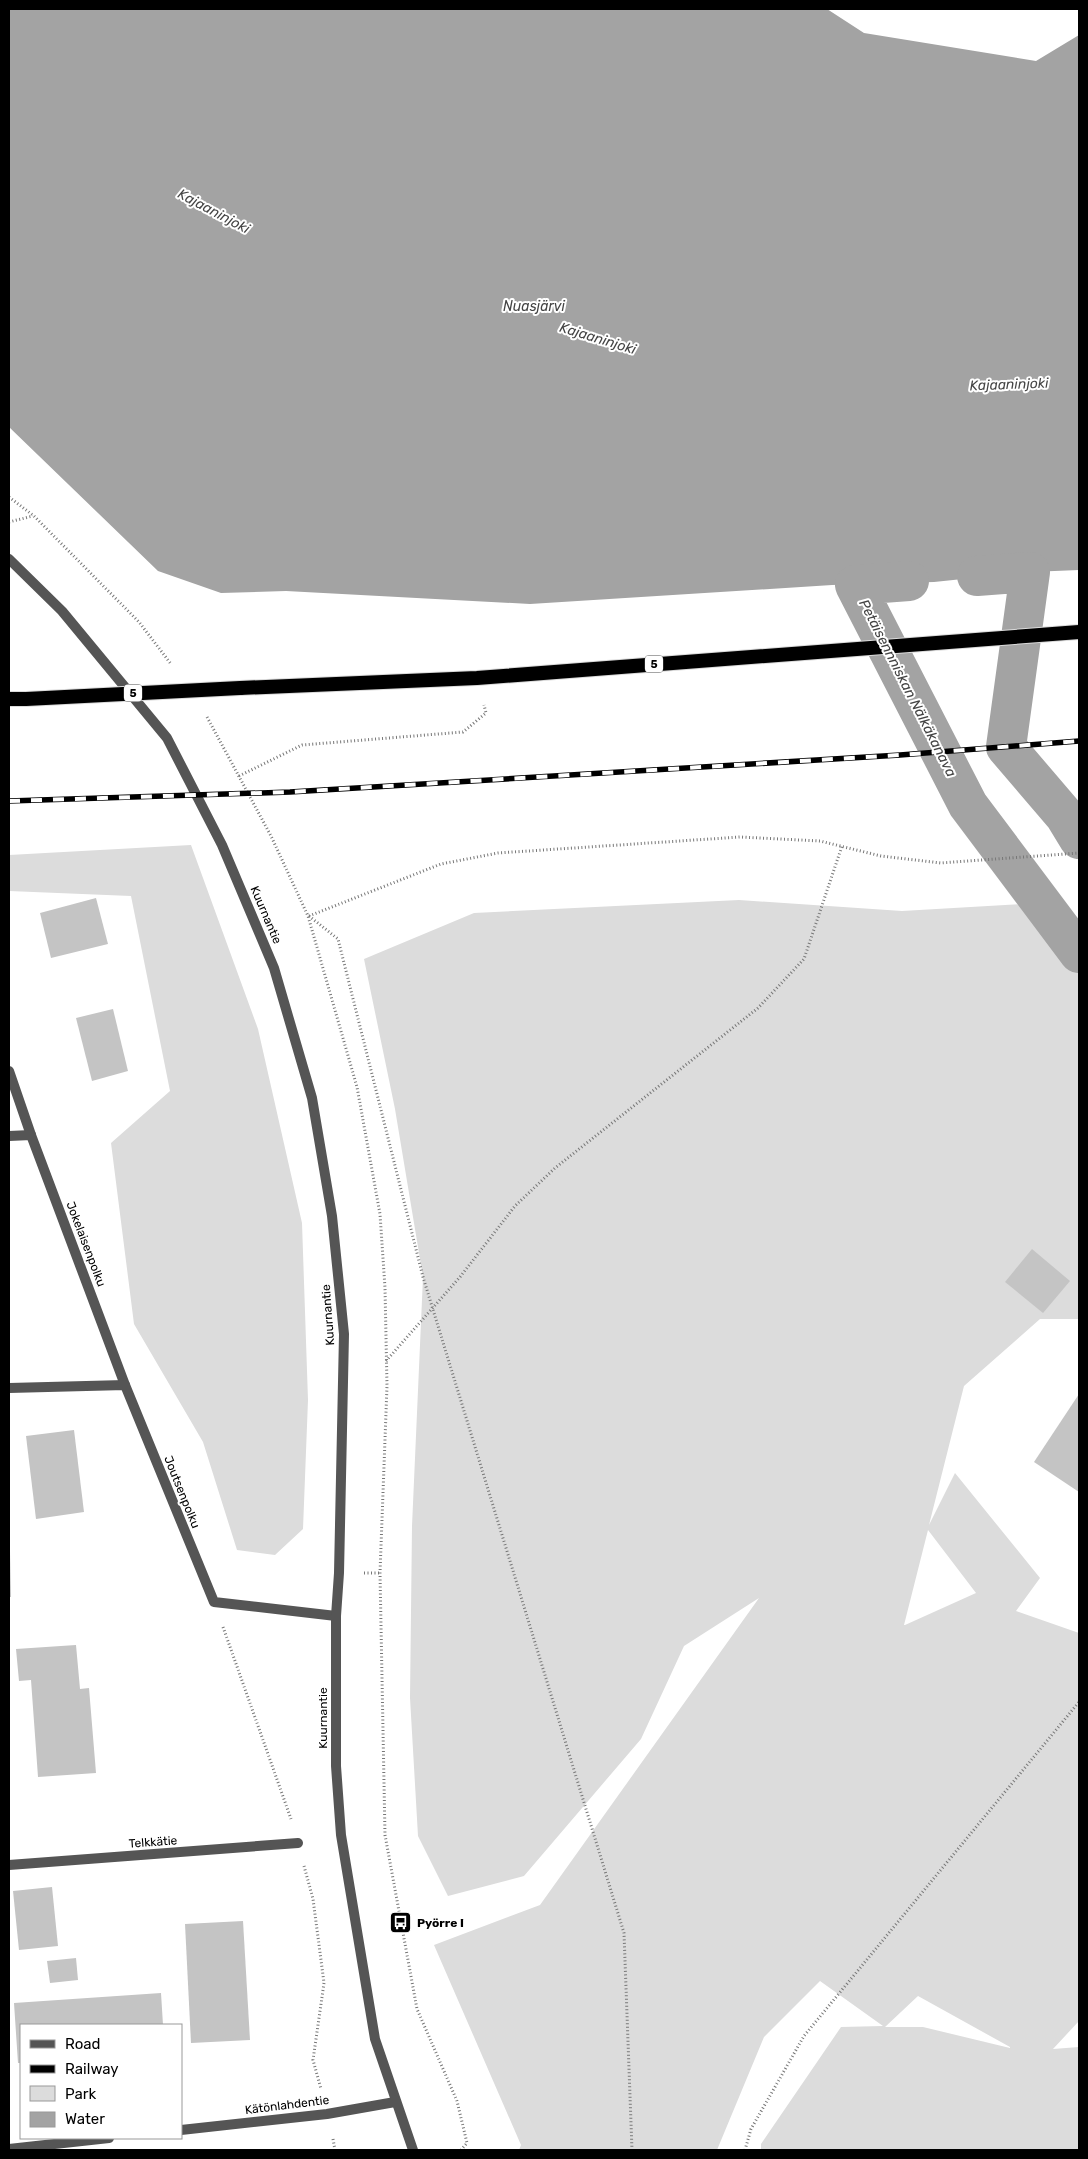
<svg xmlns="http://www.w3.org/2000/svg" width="1088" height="2159" viewBox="0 0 1088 2159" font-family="Rubik,sans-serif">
<rect width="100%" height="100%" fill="#fff"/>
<g fill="#dcdcdc" fill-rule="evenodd">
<polygon points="191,845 258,1029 302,1223 308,1400 303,1529 275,1555 237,1550 203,1442 134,1324 111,1143 170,1091 131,896 9,891 9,855"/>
<path d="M 739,900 L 902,911 L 1041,903 L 1079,953 L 1079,1319 L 1040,1319 L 964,1386 L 929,1525 L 955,1473 L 1040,1578 L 1016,1611 L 1079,1633 L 1079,2021 L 1053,2049 L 1079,2047 L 1079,2150 L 761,2150 L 761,2144 L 841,2027 L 883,2026 L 820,1981 L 764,2037 L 717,2150 L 519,2150 L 521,2145 L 434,1945 L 540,1905 L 759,1598 L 684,1646 L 641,1739 L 524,1876 L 448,1896 L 418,1836 L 410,1698 L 412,1526 L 423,1277 L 395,1109 L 364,959 L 474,913 ZM 928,1530 L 976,1593 L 905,1625 L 904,1625 ZM 918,1996 L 1010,2047 L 1010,2048 L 923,2027 L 885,2027 Z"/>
</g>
<polygon fill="#a3a3a3" points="9,9 827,9 864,33 1036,61 1079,35 1079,570 1030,572 934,582 832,585 530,604 286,591 221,593 158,571 9,427"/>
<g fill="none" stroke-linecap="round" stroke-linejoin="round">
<g stroke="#a3a3a3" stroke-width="40">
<polyline points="977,576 1030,572 1006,747 1065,816 1079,839"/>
<polyline points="909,581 855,585 968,805 1079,953"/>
</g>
</g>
<g fill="#c4c4c4">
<polygon points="96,898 108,944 51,958 40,913"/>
<polygon points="113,1009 128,1071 92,1081 76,1018"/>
<polygon points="1032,1249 1070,1281 1043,1313 1005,1282"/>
<polygon points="1079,1394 1079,1492 1034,1462"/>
<polygon points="74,1430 84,1512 36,1519 26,1436"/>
<polygon points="9,1551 10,1551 11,1597 9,1597"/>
<polygon points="76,1645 80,1689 89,1688 96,1773 38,1777 31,1680 19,1681 16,1649"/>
<polygon points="52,1887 58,1946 19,1950 13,1891"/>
<polygon points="243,1921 250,2040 191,2043 185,1924"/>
<polygon points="76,1958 78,1980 50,1983 47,1961"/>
<polygon points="161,1993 163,2025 21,2025 21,2063 18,2063 14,2003"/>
</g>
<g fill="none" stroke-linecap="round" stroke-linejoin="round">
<defs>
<g id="trunk">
<polyline points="240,688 477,678 1079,632"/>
<polyline points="9,699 26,699"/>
</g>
</defs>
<use href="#trunk" stroke="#dbdbdb" stroke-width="16"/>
<g stroke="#777" stroke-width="3" stroke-dasharray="1 2.5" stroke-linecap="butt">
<polyline points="9,497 34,516 139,622 171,664"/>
<polyline points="9,522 33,516"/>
<polyline points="207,717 271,836 308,916 357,1087 380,1214 385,1288 387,1386 380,1573 385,1835 417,2009 457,2101 467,2143 461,2150"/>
<polyline points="239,776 302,745 463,732 486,713 484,705"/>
<polyline points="309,916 338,939 423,1277 624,1933 632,2150"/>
<polyline points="309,916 441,864 498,853 740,837 820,841 881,856 941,863 1079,853"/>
<polyline points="386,1361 460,1277 515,1206 555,1168 758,1008 804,959 842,846"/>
<polyline points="364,1573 380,1573"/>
<polyline points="223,1627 291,1819"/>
<polyline points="304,1866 313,1899 324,1983 313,2060 321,2089"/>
<polyline points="333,2139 335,2150"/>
<polyline points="745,2150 751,2129 804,2036 1079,1702"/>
</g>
<g stroke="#555" stroke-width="10">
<polyline points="9,1071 31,1135"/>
<polyline points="9,1136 31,1135 125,1385"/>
<polyline points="9,1388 125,1385 214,1602 336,1616"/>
<polyline points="9,1865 298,1843"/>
<polyline points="181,2130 327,2114 395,2102"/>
<polyline points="9,2149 109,2138"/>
</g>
<polyline stroke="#555" stroke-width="10" points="9,559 62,611 167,738 222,845 274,968 312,1098 332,1216 344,1334 339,1573 336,1616 336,1766 341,1835 375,2039 413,2150"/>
<use href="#trunk" stroke="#000" stroke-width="14"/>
<defs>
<polyline id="rail" points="9,801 290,792 900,755 1079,741"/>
</defs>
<use href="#rail" stroke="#000" stroke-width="5.5"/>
<use href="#rail" stroke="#fff" stroke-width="4" stroke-dasharray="11" stroke-linecap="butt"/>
<defs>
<polyline id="trunk-bridge" points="26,699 240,688"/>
</defs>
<use href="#trunk-bridge" stroke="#dbdbdb" stroke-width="16" stroke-linecap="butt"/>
<use href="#trunk-bridge" stroke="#000" stroke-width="14"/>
</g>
<defs>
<symbol id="bus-square" viewBox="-11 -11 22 22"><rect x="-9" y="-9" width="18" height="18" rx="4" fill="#000" stroke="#fff"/><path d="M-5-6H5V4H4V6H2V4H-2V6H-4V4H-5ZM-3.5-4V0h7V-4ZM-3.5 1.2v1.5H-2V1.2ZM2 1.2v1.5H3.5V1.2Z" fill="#fff"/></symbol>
</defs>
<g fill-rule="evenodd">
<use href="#bus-square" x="388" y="1910" width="25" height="25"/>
</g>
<g text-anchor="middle" stroke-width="4" stroke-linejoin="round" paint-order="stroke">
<g fill="#fff" stroke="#4c4c4c" stroke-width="1">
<rect x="645" y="655.5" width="18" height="17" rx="4"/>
<rect x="124" y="684.5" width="18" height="17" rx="4"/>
</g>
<g font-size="11" font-weight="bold" fill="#000">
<text x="654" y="668">5</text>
<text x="133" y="697">5</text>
</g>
<g font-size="12" fill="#000" stroke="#fff">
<text transform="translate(266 915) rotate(67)" y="4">Kuurnantie</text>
<text transform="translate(86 1244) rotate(69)" y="4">Jokelaisenpolku</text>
<text transform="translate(328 1315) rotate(-94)" y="4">Kuurnantie</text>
<text transform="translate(182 1492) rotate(68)" y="4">Joutsenpolku</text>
<text transform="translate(323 1718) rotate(-90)" y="4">Kuurnantie</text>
<text transform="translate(153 1842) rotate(-4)" y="4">Telkkätie</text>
<text transform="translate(287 2105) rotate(-7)" y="4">Kätönlahdentie</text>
</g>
<g font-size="12" font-weight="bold" fill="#000" stroke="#fff" text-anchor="start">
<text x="417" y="1927">Pyörre I</text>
</g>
<g font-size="14" font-style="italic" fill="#444" stroke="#fff">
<text transform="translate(214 211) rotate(28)" y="5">Kajaaninjoki</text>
<text x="534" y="311">Nuasjärvi</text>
<text transform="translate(598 338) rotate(17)" y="5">Kajaaninjoki</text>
<text transform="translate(1009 384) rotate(-2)" y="5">Kajaaninjoki</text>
<text transform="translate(908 688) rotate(63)" y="5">Petäisennniskan Nälkäkanava</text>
</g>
</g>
<rect width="1088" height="2159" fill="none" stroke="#000000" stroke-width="20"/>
<rect x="20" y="2024" width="162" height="115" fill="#ffffff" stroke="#999999"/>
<rect x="30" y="2040" width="25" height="8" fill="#555555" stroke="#999999"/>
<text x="65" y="2049" font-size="15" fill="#000000">Road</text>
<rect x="30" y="2065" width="25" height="8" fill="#000000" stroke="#999999"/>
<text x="65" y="2074" font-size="15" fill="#000000">Railway</text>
<rect x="30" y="2086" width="25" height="15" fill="#dcdcdc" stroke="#999999"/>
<text x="65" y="2099" font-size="15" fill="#000000">Park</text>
<rect x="30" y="2112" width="25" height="15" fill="#a3a3a3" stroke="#999999"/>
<text x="65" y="2124" font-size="15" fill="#000000">Water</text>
</svg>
